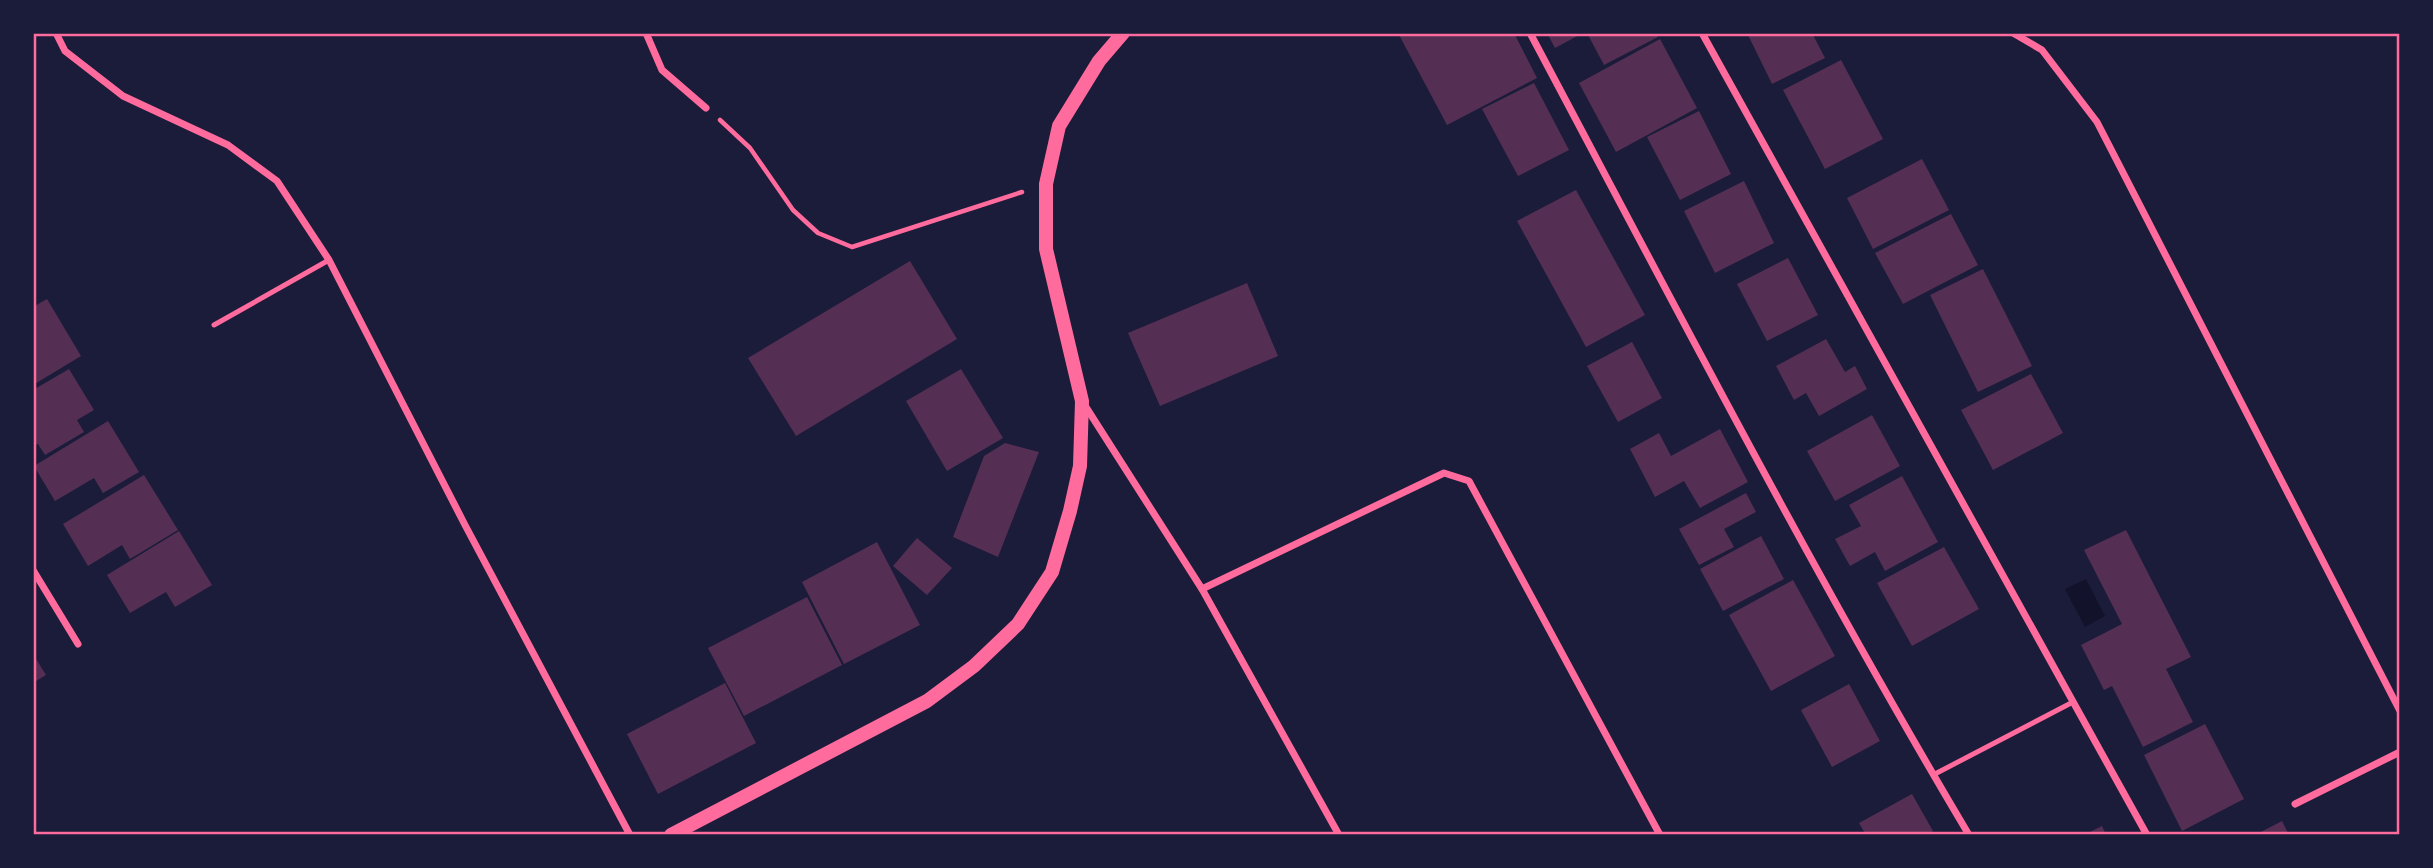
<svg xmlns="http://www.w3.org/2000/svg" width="2433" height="868" viewBox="0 0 2433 868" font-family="'Open Sans',sans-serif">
<rect width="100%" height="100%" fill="#1b1b3a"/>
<polygon fill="#12122b" points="2086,579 2105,616 2085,627 2065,589"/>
<g fill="#542f53">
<polygon points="1398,33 1514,33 1537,78 1447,125"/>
<polygon points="1547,33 1583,33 1555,48"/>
<polygon points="1587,33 1656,33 1658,37 1604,65"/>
<polygon points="1747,33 1812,33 1825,58 1772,84"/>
<polygon points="1660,39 1697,108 1616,152 1579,83"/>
<polygon points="1841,60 1883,139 1825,169 1783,90"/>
<polygon points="1534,83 1569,150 1518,176 1482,109"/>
<polygon points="1699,111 1731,174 1680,200 1647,137"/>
<polygon points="1922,159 1949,210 1873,249 1847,198"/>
<polygon points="1744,181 1774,243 1715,273 1684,211"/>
<polygon points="1576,190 1645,315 1586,347 1517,221"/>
<polygon points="1951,214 1978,265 1903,304 1875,253"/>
<polygon points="1788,258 1818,315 1767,341 1737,284"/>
<polygon points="910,261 957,339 796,436 748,358"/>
<polygon points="1983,269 2032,366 1978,392 1930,295"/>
<polygon points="1247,283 1278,356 1160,406 1128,333"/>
<polygon points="47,299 81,356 33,385 33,307"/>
<polygon points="1826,339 1845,372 1855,366 1867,389 1819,416 1806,393 1794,400 1776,366"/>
<polygon points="1632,342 1662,398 1618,422 1587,366"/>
<polygon points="69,369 94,410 77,420 84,432 45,455 38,444 33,446 33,390"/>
<polygon points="961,369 1003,438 947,471 906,401"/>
<polygon points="2031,374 2063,433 1993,470 1961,410"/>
<polygon points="1872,415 1900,466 1835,501 1807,451"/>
<polygon points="108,421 139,472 103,493 94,478 55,501 34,466"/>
<polygon points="1720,429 1748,482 1700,508 1684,481 1655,497 1630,449 1659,433 1671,456"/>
<polygon points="1005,443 1039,452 998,557 953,537 984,456"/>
<polygon points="144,475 178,530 130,559 122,545 88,566 63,524"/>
<polygon points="1902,476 1938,542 1885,571 1875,552 1850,566 1835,539 1861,526 1849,505"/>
<polygon points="1746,493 1756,512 1724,529 1734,547 1699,565 1679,529"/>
<polygon points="2126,530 2191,657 2166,669 2193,722 2143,747 2112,686 2104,690 2081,645 2122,624 2084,550"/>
<polygon points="179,531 212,585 175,607 166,592 130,613 107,575"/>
<polygon points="1761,536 1784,579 1723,611 1700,569"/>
<polygon points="917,538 952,568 927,595 893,566"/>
<polygon points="877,542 920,625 844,664 802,582"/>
<polygon points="1944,547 1979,609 1912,646 1877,583"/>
<polygon points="1793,580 1835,656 1771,691 1729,615"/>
<polygon points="807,597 842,665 744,716 708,648"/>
<polygon points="33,654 46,675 33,683"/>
<polygon points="725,683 756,743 658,794 627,734"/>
<polygon points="1849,684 1880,741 1832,767 1801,710"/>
<polygon points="2205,724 2244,799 2182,831 2144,755"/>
<polygon points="1912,794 1933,831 1926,835 1866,835 1859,823"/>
<polygon points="2282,821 2289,835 2255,835"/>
<polygon points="2102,826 2106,835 2084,835"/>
</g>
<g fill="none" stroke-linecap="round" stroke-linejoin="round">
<polyline stroke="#ff6b9d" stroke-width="4.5" points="720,120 750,148 793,210 818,233 852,247 1022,192"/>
<g stroke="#ff6b9d" stroke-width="5">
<polyline points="214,325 329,260"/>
<polyline points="1933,775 2073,702"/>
</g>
<g stroke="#ff6b9d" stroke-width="7">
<polyline points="56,33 65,51 123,96 228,145 277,181 329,260 465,525 630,835"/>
<polyline points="646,33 662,70 706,108"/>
<path d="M 1530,33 C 1673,302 1813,573 1969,835"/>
<polyline points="1702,33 2147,835"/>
<polyline points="2013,33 2042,50 2097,122 2400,711"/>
<polyline points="1084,404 1202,589 1339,835"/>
<polyline points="33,570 78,644"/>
<polyline points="1202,589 1444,473 1469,481 1660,835"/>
<polyline points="2295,804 2400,752"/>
</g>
<polyline stroke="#ff6b9d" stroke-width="14" points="671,835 927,701 974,666 1018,624 1052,572 1070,511 1080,466 1082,401 1046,249 1046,184 1059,126 1099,61 1123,33"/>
</g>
<rect width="2433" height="868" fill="none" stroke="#1b1b3a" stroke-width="70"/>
<rect x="35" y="35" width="2363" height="798" fill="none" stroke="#ff6b9d" stroke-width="2.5"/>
</svg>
